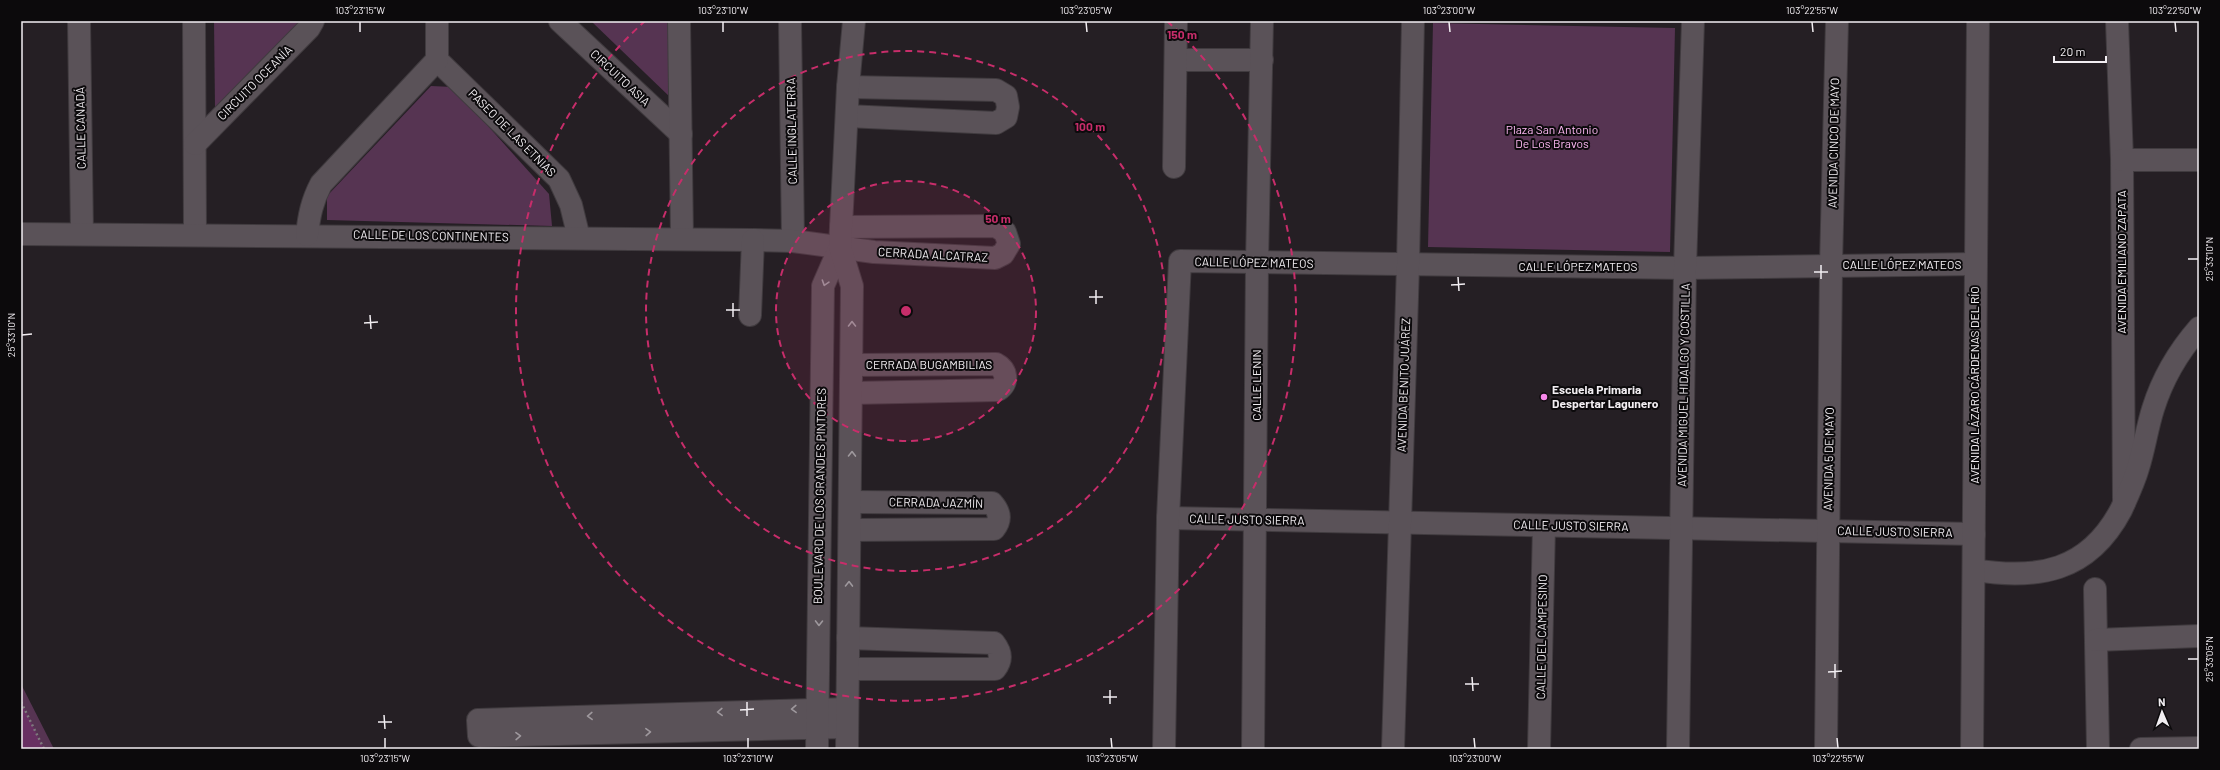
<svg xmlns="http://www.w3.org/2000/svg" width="2220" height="770" viewBox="0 0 2220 770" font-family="Barlow,sans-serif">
<rect width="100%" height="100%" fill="#251f24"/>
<g fill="#563452">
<polygon points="214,21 302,21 215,108"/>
<polygon points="591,21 669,21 671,98"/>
<polygon points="1433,23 1675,28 1670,252 1428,247"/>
<polygon points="431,86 453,87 549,194 552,226 327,220 327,196"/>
<polygon points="21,684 54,749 21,749"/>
</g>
<polygon fill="#683062" points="21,702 44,749 21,749"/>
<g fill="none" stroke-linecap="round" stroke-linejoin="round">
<defs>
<g id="minor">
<polyline points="79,21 82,234"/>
<polyline points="194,21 195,235"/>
<polyline points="560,21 681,134"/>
<polyline points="679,21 682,238"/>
<polyline points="790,21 793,241"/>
<polyline points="2117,21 2122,160 2124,503"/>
<polyline points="437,60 559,179 571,205 579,238"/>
<polyline points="1176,60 1262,60"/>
<polyline points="847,116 996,123 1006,117 1008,107 1006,96 996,90 848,87"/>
<polyline points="195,144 309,28 313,21"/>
<polyline points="2122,160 2199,160"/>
<polyline points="1174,167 1176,21"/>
<polyline points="21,234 753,240 793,241 874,252 995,258 1003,254 1009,244 1005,232 996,226 841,227"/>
<path d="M 307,235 C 309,216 312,201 321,184 L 437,60 L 437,21"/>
<polyline points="750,315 753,240"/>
<path d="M 852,393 L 998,390 C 1009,383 1007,370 996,364 L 853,365"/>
<polyline points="1168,518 1974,534"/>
<path d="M 850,530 L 994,529 C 1001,520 1000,512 992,503 L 851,502"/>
<path d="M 1974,570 C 2038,580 2088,572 2121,510 C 2127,497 2134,482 2138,468 C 2144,449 2147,428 2153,409 C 2162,380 2179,351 2199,328"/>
<polyline points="2095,589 2098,749"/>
<polyline points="2096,640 2199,636"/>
<path d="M 848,669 L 995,669 C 1002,660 1001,652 994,643 L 848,638"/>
<polyline points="847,727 479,736 478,720 847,709"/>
<polyline points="817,749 823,286 840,247"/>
<polyline points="847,749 852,286 840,247 848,87 854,21"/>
<polyline points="1164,749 1168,518 1180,261 1685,268 1976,264"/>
<polyline points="1253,749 1257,263 1262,21"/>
<polyline points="1393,749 1408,265 1413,21"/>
<polyline points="1539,749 1544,526"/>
<polyline points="1678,749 1685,268 1693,21"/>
<polyline points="1826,749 1831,265 1837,21"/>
<polyline points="1972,749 1978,21"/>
<polyline points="2141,749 2199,748"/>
</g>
</defs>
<use href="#minor" stroke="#403b3f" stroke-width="24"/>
<polyline stroke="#7e797d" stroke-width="2.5" stroke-dasharray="2 3" stroke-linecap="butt" points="21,702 44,749"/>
<use href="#minor" stroke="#5a5258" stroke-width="22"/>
</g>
<defs><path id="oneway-chevron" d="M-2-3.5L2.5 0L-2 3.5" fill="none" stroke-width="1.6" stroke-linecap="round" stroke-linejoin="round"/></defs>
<g stroke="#9e989d">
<use href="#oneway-chevron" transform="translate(825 283) rotate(108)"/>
<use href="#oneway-chevron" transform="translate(852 324) rotate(-90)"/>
<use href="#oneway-chevron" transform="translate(852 454) rotate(-89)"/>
<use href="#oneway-chevron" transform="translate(849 584) rotate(-89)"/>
<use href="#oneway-chevron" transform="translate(819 623) rotate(91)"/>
<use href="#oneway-chevron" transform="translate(794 709) rotate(178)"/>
<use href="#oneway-chevron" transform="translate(720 712) rotate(178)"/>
<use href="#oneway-chevron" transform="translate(590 716) rotate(178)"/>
<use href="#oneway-chevron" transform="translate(648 732) rotate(-2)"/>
<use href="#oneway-chevron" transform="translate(518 736) rotate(-1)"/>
</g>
<path fill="none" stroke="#f2eef2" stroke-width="1.5" d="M 360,22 L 360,32M 723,22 L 723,32M 1086,22 L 1087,32M 1449,22 L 1450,32M 1812,22 L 1813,32M 2175,22 L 2176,32M 2188,259 L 2198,259M 1821,265 L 1821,279M 1814,272 L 1828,272M 1458,277 L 1459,291M 1451,285 L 1465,284M 1096,290 L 1096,304M 1089,297 L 1103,297M 733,303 L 733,317M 726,310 L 740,310M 370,315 L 371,329M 364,323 L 378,322M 22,335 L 32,334M 2188,659 L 2198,659M 1835,664 L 1835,678M 1828,672 L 1842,671M 1472,677 L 1473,691M 1465,684 L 1479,684M 1110,690 L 1110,704M 1103,697 L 1117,697M 747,702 L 747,716M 740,710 L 754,709M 384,715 L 385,729M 378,722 L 392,722M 385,738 L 385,748M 748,738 L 748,748M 1111,738 L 1112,748M 1474,738 L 1475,748M 1837,738 L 1838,748"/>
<circle cx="906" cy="311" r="130" fill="#c72d6a" fill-opacity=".12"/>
<g fill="none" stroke="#c72d6a" stroke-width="2" stroke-dasharray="7 5">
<circle cx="906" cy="311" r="130"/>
<circle cx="906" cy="311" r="260"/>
<path d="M1167 21A390 390 0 1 1 645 21"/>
</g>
<circle fill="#f888eb" stroke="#0c0a0c" stroke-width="1.5" cx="1544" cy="397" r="4"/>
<g text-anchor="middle" stroke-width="4" stroke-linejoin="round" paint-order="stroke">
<g font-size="12" fill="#f2eef2" stroke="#0c0a0c">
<text transform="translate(620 78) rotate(43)" y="4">CIRCUITO ASIA</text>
<text transform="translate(255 83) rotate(-45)" y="4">CIRCUITO OCEANÍA</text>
<text transform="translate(81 128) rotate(-91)" y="4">CALLE CANADÁ</text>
<text transform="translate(792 131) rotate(-91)" y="4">CALLE INGLATERRA</text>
<text transform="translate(512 133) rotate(45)" y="4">PASEO DE LAS ETNIAS</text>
<text transform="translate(1834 143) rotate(-89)" y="4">AVENIDA CINCO DE MAYO</text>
<text transform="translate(431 236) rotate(1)" y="4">CALLE DE LOS CONTINENTES</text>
<text transform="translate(933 255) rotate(3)" y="4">CERRADA ALCATRAZ</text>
<text transform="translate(2122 262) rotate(-90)" y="4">AVENIDA EMILIANO ZAPATA</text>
<text transform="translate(1254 263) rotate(1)" y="4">CALLE LÓPEZ MATEOS</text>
<text x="1902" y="269">CALLE LÓPEZ MATEOS</text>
<text x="1578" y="271">CALLE LÓPEZ MATEOS</text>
<text x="929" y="369">CERRADA BUGAMBILIAS</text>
<text transform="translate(1257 385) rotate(-90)" y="4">CALLE LENIN</text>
<text transform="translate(1404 385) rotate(-88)" y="4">AVENIDA BENITO JUÁREZ</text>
<text transform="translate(1684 385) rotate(-89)" y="4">AVENIDA MIGUEL HIDALGO Y COSTILLA</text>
<text transform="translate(1975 385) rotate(-90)" y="4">AVENIDA LÁZARO CÁRDENAS DEL RÍO</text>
<text transform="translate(1829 459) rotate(-89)" y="4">AVENIDA 5 DE MAYO</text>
<text transform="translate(820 496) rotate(-89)" y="4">BOULEVARD DE LOS GRANDES PINTORES</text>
<text transform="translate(936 503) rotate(1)" y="4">CERRADA JAZMÍN</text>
<text transform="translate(1247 520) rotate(1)" y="4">CALLE JUSTO SIERRA</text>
<text transform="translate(1571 526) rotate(1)" y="4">CALLE JUSTO SIERRA</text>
<text transform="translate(1895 532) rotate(1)" y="4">CALLE JUSTO SIERRA</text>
<text transform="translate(1542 637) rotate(-89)" y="4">CALLE DEL CAMPESINO</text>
</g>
<g font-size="12" fill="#fdb8f3" stroke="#0c0a0c">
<text x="1552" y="134">Plaza San Antonio<tspan x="1552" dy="14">De Los Bravos</tspan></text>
</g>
<g font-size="12" font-weight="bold" fill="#f2eef2" stroke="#0c0a0c" text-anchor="start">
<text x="1552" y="394">Escuela Primaria<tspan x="1552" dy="14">Despertar Lagunero</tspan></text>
</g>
</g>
<circle cx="906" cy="311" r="6" fill="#c72d6a" stroke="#0c0a0c" stroke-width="2"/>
<g font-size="12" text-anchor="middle" font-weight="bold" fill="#c72d6a" stroke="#0c0a0c" stroke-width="4" stroke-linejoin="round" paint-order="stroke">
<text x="1182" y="39">150 m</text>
<text x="1090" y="131">100 m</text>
<text x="998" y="223">50 m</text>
</g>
<rect width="2220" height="770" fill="none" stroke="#0c0a0c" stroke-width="44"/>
<g transform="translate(2162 712) rotate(358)" stroke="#0c0a0c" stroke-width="3" paint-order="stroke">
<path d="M0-3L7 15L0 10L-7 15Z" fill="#f2eef2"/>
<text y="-6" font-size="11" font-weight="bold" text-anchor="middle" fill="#f2eef2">N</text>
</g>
<path d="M2054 56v6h52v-6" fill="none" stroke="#f2eef2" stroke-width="2"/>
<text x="2060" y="56" font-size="12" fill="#f2eef2" stroke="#0c0a0c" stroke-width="3" paint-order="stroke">20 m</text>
<rect x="22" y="22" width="2176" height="726" fill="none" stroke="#f2eef2" stroke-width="1.5"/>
<g font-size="10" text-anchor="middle" fill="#f2eef2">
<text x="360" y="14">103°23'15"W</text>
<text x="723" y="14">103°23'10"W</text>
<text x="1086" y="14">103°23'05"W</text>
<text x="1449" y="14">103°23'00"W</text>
<text x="1812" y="14">103°22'55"W</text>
<text x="2175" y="14">103°22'50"W</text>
<text transform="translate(2209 259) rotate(-90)" y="4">25°33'10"N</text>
<text transform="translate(11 335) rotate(-90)" y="4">25°33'10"N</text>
<text transform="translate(2209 659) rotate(-90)" y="4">25°33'05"N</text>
<text x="385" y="762">103°23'15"W</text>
<text x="748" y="762">103°23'10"W</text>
<text x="1112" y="762">103°23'05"W</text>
<text x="1475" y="762">103°23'00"W</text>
<text x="1838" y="762">103°22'55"W</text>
</g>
</svg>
